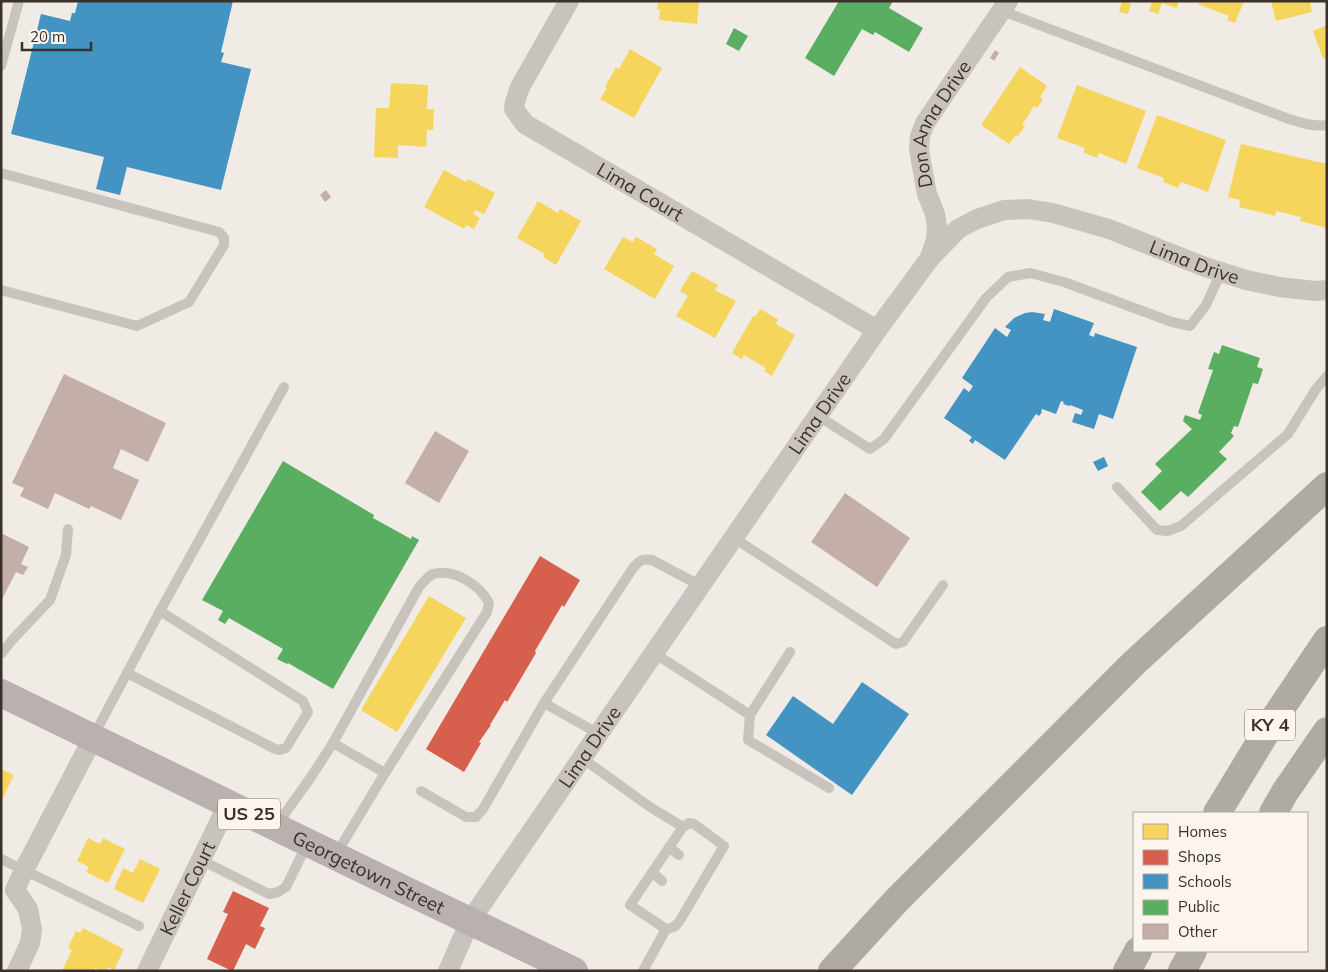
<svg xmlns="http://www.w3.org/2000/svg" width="1328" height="972" viewBox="0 0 1328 972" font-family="Mulish,sans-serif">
<rect width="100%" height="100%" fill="#f0ebe5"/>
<g fill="#f6d55c">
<polygon points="658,1 699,1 697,24 659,20 660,10 657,9"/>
<polygon points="1122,1 1131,3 1128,14 1119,12"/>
<polygon points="1152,1 1179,1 1177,8 1162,3 1158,14 1149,11"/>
<polygon points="1199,1 1244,1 1235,23 1227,20 1229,16 1198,4"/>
<polygon points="1271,1 1310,1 1312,12 1276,21"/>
<polygon points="1327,25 1327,57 1323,59 1313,31"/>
<polygon points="630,49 662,68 634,118 600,99 607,88 605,87 616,67 619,69"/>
<polygon points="1020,67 1047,86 1040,97 1043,99 1037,108 1034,106 1022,125 1025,126 1018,136 1016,135 1009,144 981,125"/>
<polygon points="391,83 428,85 427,109 434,109 433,130 427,130 426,147 398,145 398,158 374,157 376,108 389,108"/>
<polygon points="1077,85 1146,111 1126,164 1099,153 1097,158 1083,152 1085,148 1057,138"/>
<polygon points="1157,115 1226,140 1208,192 1181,182 1178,188 1163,182 1164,178 1137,168"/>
<polygon points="1241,144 1327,164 1327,228 1300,221 1301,217 1276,211 1275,216 1239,207 1240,200 1228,197"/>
<polygon points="444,170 466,182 468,179 495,193 484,214 475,210 473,214 480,218 474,229 466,225 464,229 424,207"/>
<polygon points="538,201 558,213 560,209 581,221 556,265 543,257 545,254 517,238"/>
<polygon points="623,237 633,242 636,237 657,249 654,254 674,266 655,299 604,269"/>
<polygon points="692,271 718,285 715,290 736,301 715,338 676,316 688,296 680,291"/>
<polygon points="760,309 778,319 776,324 795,335 772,376 764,371 766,368 744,355 742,359 732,353 753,316 755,317"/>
<polygon points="429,596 466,618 397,732 361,710"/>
<polygon points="1,769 14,775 1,802"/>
<polygon points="88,838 100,844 103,838 125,849 108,883 86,872 89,867 77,861"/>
<polygon points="140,859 160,869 143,903 114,889 123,868 133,873"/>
<polygon points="83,928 124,949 114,970 108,967 106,971 100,971 95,968 94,971 62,971 72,950 68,948 76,931 80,933"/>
</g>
<g fill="#d6604d">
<polygon points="540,556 580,580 564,607 562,605 535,651 536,653 507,702 505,700 490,725 491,725 479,742 481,743 464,772 426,749"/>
<polygon points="233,891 269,908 260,926 265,928 255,949 246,944 233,971 232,971 207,959 228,914 223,912"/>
</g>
<g fill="#4393c3">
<polygon points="78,1 233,1 221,52 224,53 221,62 251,69 221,190 127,167 120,195 96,189 104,157 11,134 41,14 70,21 72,13 75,13"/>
<polygon points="1054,309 1094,323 1089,335 1094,337 1095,333 1137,347 1113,419 1099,414 1094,429 1072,422 1075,413 1081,415 1083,410 1070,405 1069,406 1063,404 1064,402 1061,401 1056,414 1042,409 1041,411 1042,412 1039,416 1036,414 1005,460 975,440 973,444 969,441 972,437 944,418 964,388 969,392 973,386 962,378 995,328 1007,337 1011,330 1005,327 1014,318 1025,313 1032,312 1045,314 1043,320 1050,322"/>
<polygon points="1104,457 1108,466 1098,471 1093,462"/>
<polygon points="862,682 909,714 852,795 766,735 793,696 833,724"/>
</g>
<g fill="#5aae61">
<polygon points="839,1 893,1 889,8 923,28 909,52 875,32 873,35 862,29 834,76 805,58"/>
<polygon points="734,28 748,36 739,51 726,44"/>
<polygon points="1222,345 1260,358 1257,367 1263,369 1258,384 1253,383 1238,427 1234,426 1231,433 1234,436 1219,452 1227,459 1188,497 1181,491 1160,511 1141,492 1162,471 1155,464 1192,429 1183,421 1185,415 1200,420 1202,415 1198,413 1213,370 1208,369 1214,352 1219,354"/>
<polygon points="283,461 374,515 373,518 411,539 412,536 419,540 333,689 288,663 287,664 277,659 283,649 229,618 225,624 218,620 223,611 202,600"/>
</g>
<g fill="#c3afa7">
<polygon points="995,50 999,53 994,61 990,58"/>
<polygon points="326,190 331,197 325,202 320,195"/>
<polygon points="64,374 166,423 148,462 121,449 113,468 139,480 121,520 91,506 89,509 55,493 48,509 20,496 24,488 12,483"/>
<polygon points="435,431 469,451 439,503 405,483"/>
<polygon points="845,493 910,538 877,587 811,542"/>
<polygon points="1,533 29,547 21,564 28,567 23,575 16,572 1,601"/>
</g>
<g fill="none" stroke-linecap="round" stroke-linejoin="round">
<g stroke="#c9c3be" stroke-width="10">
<path d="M 1002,11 L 1289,119 C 1301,123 1314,127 1327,125"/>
<polyline points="1,66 19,1"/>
<polyline points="1,173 219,232 224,238 224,245 189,302 137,326 1,290"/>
<polyline points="818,416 870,449 884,439 986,298 1008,277 1030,273 1064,282 1172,322 1190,326 1206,305 1221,272"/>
<polyline points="1117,487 1157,530 1167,531 1181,526 1288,434 1316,389 1327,376"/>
<polyline points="734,538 896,644 903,642 943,585"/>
<polyline points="654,653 750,715 790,652"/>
<polyline points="1,654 13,639 50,600 66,555 68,529"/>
<polyline points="127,673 275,749 280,750 286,748 308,712 303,701 160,611"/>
<path d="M 544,703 L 633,568 C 640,561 641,558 652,560 L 701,586"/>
<polyline points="750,715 748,740 829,788"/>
<polyline points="93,737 160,611 284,387"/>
<path d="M 333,743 L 419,587 C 423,583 428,576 433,574 C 454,568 480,585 489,603 L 487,612 L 385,773"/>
<polyline points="582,758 650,807 683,827 630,905 666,929 643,971"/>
<polyline points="421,791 466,817 476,817 483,809 544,703 599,734"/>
<polyline points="276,826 311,777 333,743 385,773 335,856"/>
<polyline points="669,847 679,855"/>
<polyline points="1,859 139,926"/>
<polyline points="201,860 269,894 278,892 286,887 307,844"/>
<polyline points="652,872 662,881"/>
<polyline points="666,929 674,927 679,922 724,846 694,824 689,823 683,827"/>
</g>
<g stroke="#c9c3be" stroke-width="20">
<path id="s1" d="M 569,1 L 520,87 L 515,102 L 514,109 L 525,124 L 877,330"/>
<path id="s2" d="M 930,257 L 936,240 L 937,226 L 935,214 L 927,194 L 919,150 L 920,136 L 925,123 L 1008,1"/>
<polyline points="15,890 24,870 93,738"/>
<polyline points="15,890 28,909 32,929 30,943 17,971"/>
<path id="s3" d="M 147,971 L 228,804"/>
<path id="s4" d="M 448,971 L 470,921 L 654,653 L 877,330 L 930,258 L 958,229 L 977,219 L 1004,210 L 1028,209 L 1053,213 L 1109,229 L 1205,267 L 1246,280 L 1279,287 L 1315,291 L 1327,290"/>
</g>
<path stroke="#b8b1ad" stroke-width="28" id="s5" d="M 1,693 L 405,890 L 574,971"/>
<g stroke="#afaaa4" stroke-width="28">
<polyline points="1217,813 1276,716 1327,640"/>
<polyline points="1273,813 1285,792 1327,731"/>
<polyline points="832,971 896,901 1135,662 1327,486"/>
<polyline points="1127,971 1138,951"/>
<polyline points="1182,971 1193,951"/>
</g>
</g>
<g text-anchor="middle" stroke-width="5" stroke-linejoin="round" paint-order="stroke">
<g fill="#fbf5ee" stroke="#756b66" stroke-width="1">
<rect x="1245" y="709.5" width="50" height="31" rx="4"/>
<rect x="218" y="798.5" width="62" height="31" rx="4"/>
</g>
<g font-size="18" font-weight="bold" fill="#3b302b">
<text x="1270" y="731">KY 4</text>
<text x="249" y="820">US 25</text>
</g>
<g font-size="19" fill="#3b302b" stroke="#fbf5ee">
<text dy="7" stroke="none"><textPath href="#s2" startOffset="142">Don Anna Drive</textPath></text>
<text dy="7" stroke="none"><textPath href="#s1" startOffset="274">Lima Court</textPath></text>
<text dy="7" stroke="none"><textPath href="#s4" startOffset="1151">Lima Drive</textPath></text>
<text dy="7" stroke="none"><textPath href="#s4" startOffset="671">Lima Drive</textPath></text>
<text dy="7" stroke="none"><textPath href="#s4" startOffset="266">Lima Drive</textPath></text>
<text dy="7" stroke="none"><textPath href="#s5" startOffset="409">Georgetown Street</textPath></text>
<text dy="7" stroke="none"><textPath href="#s3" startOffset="92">Keller Court</textPath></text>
</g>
</g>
<rect width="1328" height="972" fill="none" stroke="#3b302b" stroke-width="5"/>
<rect x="1133" y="812" width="175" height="140" fill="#fbf5ee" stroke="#aea6a0"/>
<rect x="1143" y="824" width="25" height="15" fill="#f6d55c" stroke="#aea6a0"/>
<text x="1178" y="837" font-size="15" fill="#3b302b">Homes</text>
<rect x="1143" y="850" width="25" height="15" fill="#d6604d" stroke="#aea6a0"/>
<text x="1178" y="862" font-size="15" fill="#3b302b">Shops</text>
<rect x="1143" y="874" width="25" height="15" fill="#4393c3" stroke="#aea6a0"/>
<text x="1178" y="887" font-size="15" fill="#3b302b">Schools</text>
<rect x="1143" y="900" width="25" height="15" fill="#5aae61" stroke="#aea6a0"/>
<text x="1178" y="912" font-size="15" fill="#3b302b">Public</text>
<rect x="1143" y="924" width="25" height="15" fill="#c3afa7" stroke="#aea6a0"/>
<text x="1178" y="937" font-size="15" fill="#3b302b">Other</text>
<path d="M22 42v8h69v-8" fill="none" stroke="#3b302b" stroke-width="2.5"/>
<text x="30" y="42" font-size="15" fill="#3b302b" stroke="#fbf5ee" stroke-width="4" paint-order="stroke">20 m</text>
</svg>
